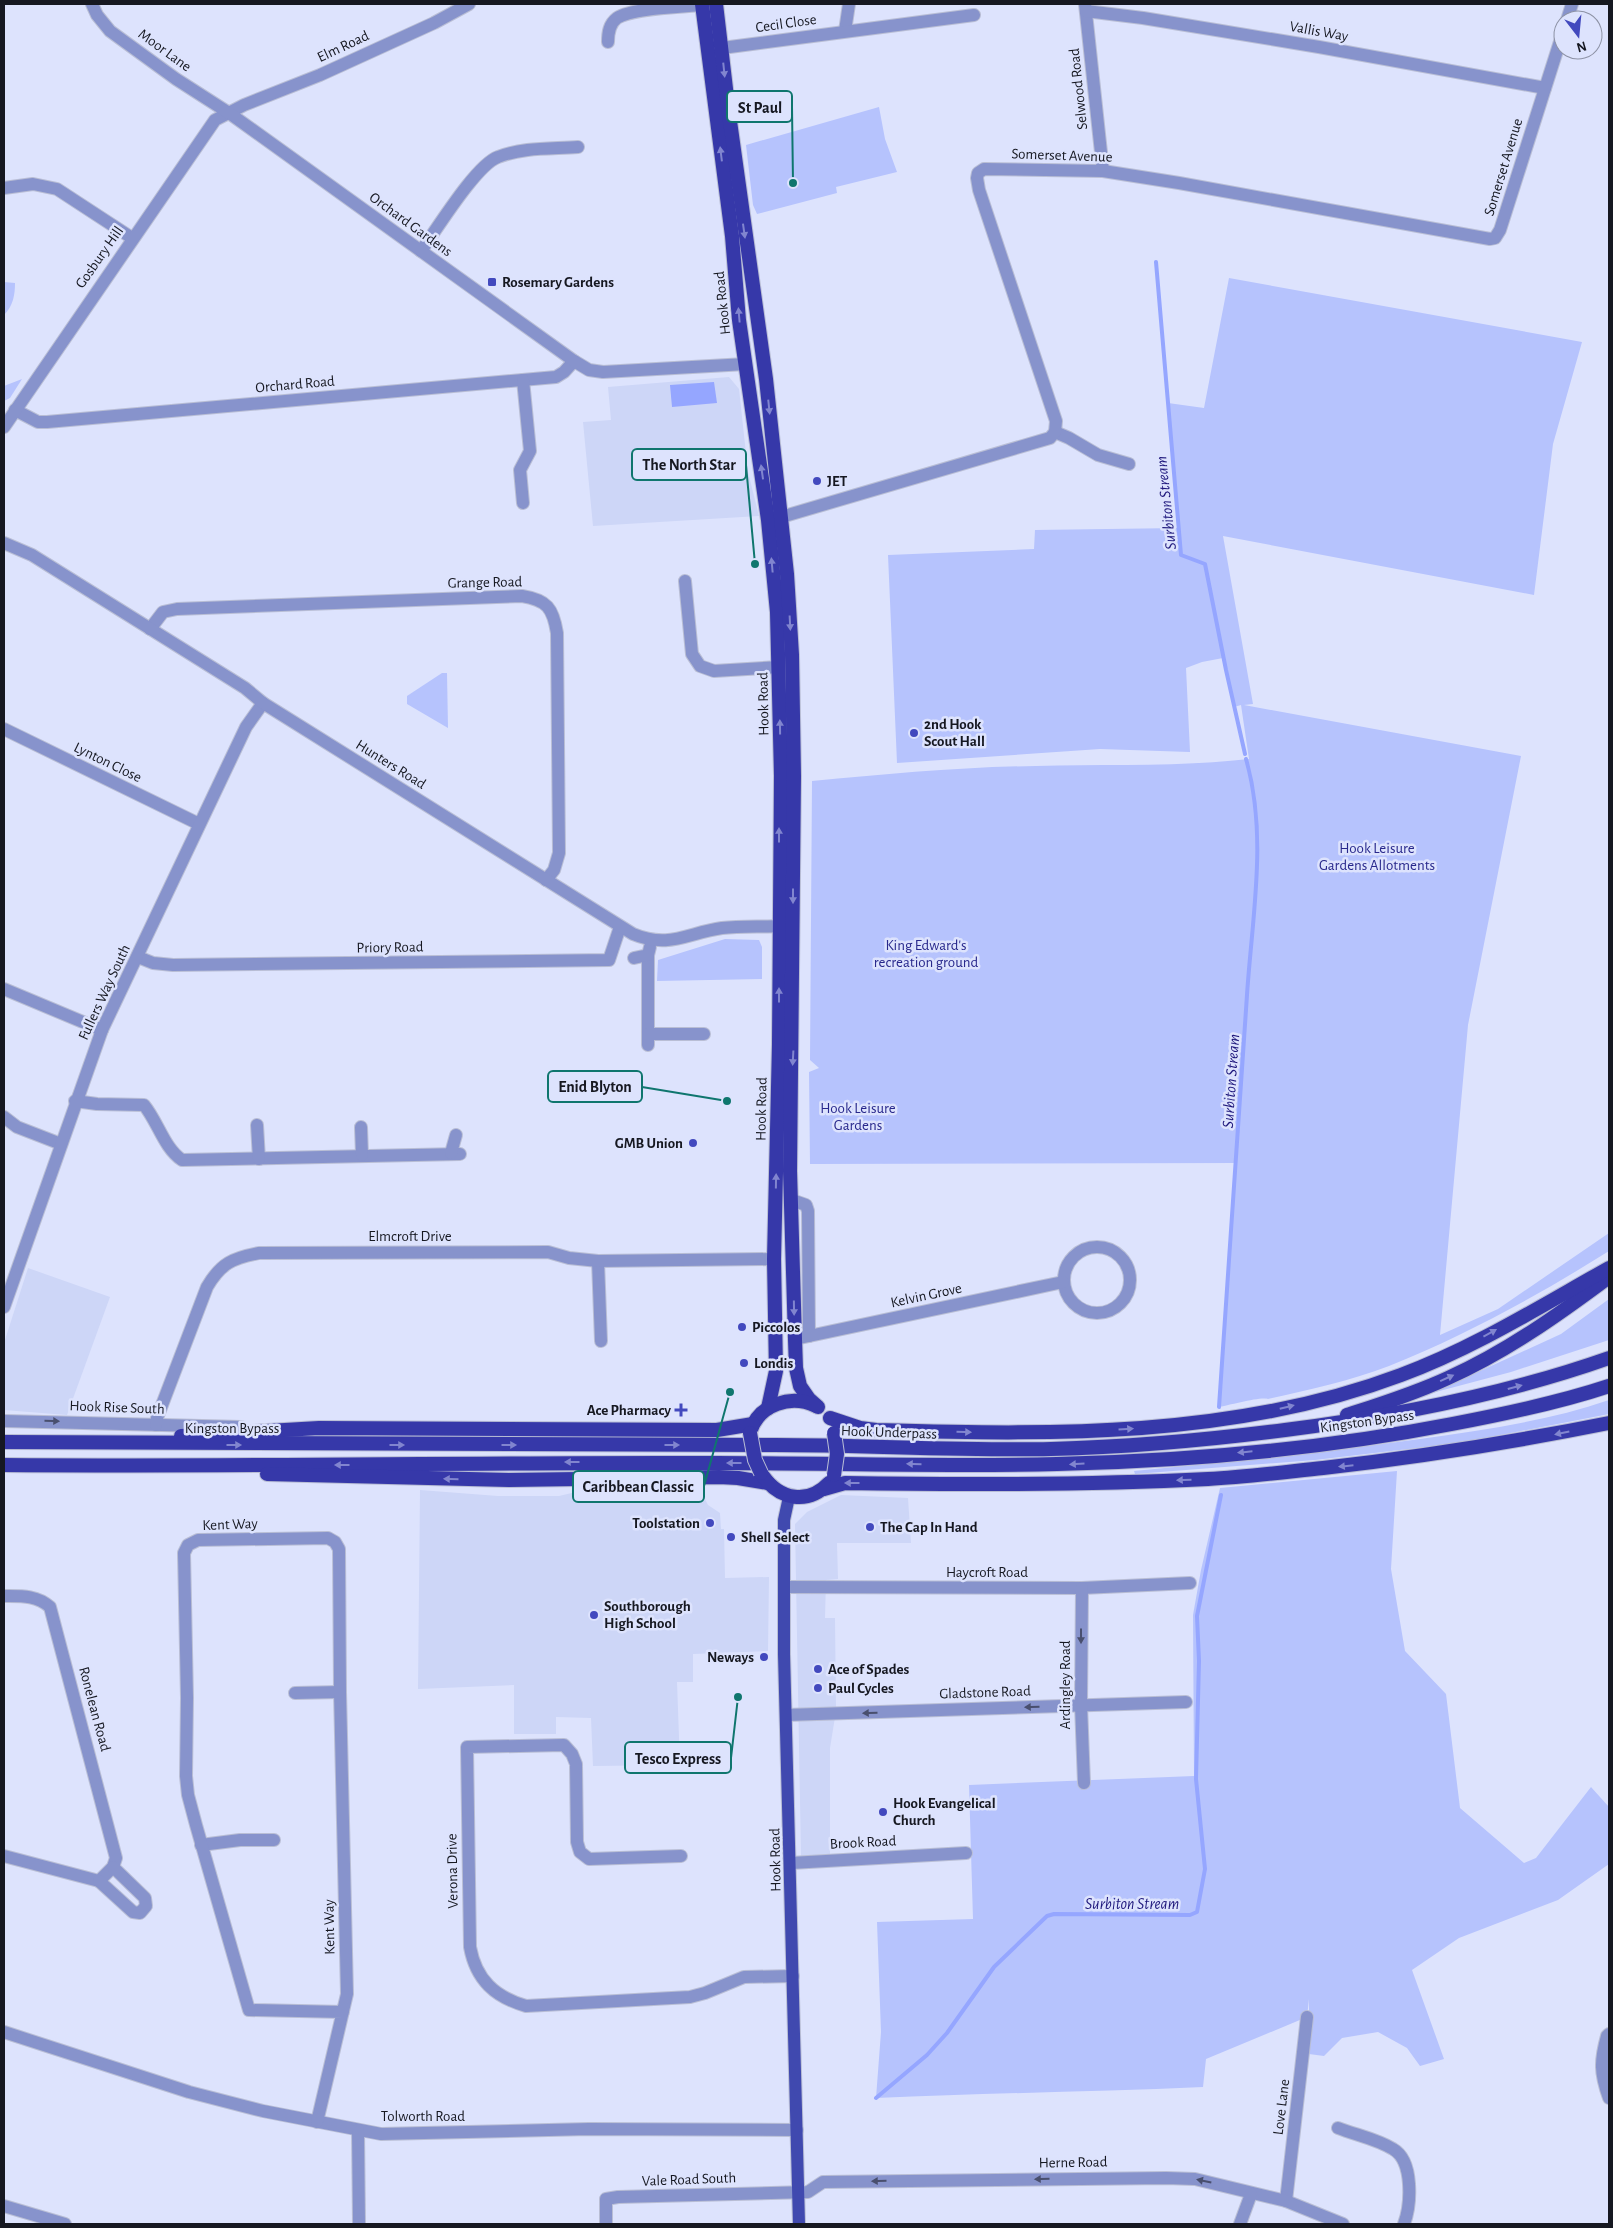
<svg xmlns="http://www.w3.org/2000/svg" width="1613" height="2228" viewBox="0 0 1613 2228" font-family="'Alegreya Sans',sans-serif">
<rect width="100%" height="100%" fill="#dde3fd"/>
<g fill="#cdd6f7">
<polygon points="729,377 739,389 748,472 759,516 593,526 583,422 611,420 608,387"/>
<polygon points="28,1268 110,1297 67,1415 4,1410 4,1343"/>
<polygon points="593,1488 700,1489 708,1505 720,1513 721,1529 724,1529 725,1578 769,1577 768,1651 693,1654 693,1682 677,1682 680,1765 593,1766 591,1718 556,1717 556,1734 514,1734 514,1685 418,1689 420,1490 498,1496 559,1496"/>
<polygon points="841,1495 908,1498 911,1543 837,1543 838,1579 826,1580 825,1618 835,1618 836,1711 830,1748 830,1854 801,1856 795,1524 807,1512"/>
</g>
<g fill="#b6c3fd">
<polygon points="879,107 885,139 897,172 836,187 837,193 757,214 753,205 746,145"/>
<path d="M 1229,278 L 1582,342 L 1553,444 L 1534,595 L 1223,536 L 1253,704 L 1244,705 L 1521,756 L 1468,1025 L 1440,1335 L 1498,1309 L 1609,1233 L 1609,1251 C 1539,1295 1466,1335 1389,1366 C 1350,1381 1308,1390 1268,1399 C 1262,1396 1229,1405 1219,1407 L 1236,1163 L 810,1164 L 809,1072 L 819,1068 L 810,1060 L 812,781 C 887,774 961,767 1036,766 C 1107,764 1179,767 1249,759 L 1241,705 L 1234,707 L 1223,658 L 1202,662 L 1186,668 L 1190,752 L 1100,749 L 897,763 L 888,555 L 1034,549 L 1035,530 L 1179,528 L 1168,403 L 1204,408 Z"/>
<path d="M 4,282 L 15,283 C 15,295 13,306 4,315 Z"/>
<polygon points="22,379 10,398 4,401 4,386"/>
<polygon points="442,673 447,673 448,728 407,704 407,696"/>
<polygon points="725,939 759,940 762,947 762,979 657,981 658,960"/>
<polygon points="1609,1299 1609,1340 1511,1372 1432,1393 1561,1334"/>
<path d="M 1609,1400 L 1609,1414 L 1459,1443 L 1315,1460 L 1135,1474 L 1134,1471 C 1230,1462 1325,1452 1420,1439 C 1484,1430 1548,1421 1609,1400 Z"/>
<path d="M 1397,1471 L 1391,1569 L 1405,1651 L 1446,1694 L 1460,1808 L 1524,1863 L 1536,1858 L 1591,1787 L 1609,1807 L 1609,1864 L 1558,1900 L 1459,1938 L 1412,1970 L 1444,2059 L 1420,2066 L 1407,2048 L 1378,2032 L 1342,2038 L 1324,2056 L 1309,2054 L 1309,1999 L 1307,2017 L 1206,2059 L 1203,2087 C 1094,2092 985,2093 876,2098 L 881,2032 L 877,1922 L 973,1919 L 969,1785 L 1194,1776 L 1193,1615 L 1201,1570 L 1220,1488 Z"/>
</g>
<polygon fill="#95a6ff" points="714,382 717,403 672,407 670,385"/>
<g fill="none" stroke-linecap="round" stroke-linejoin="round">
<g stroke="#95a6ff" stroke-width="4">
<polyline points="1156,262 1181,555 1205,564 1226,670 1245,754"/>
<path d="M 1219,1407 C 1229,1269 1238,1132 1247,995 C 1252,917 1268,836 1246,759"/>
<polyline points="876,2098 927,2055 947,2033 994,1967 1047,1916 1054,1914 1190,1915 1197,1912 1205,1869 1196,1779 1199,1661 1197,1616 1221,1495"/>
</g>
<defs>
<g id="minor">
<polyline points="1085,4 1103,171"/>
<polyline points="1086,11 1143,18 1319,47 1545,88"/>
<polyline points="1567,20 1572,4"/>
<polyline points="845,31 849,4"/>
<path d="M 608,42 C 608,33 609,24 617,18 C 632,8 682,7 702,5"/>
<polyline points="722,48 974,15"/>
<polyline points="4,188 33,184 57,189 132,238"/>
<path d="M 421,251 C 437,229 476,165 498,157 C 523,147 553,149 578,147"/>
<polyline points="15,410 38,422 47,422 556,377 564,372 574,361"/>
<polyline points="4,427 215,120 244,105 320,75 434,23 469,4"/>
<polyline points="1055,432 1069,438 1098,455 1129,464"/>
<polyline points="523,503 520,470 530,451 523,380"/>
<polyline points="771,520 1050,438 1055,432 1056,421 979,190 977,178 978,173 984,169 1103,171 1179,183 1490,239 1495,238 1500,230 1563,32"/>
<polyline points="685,581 692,654 700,666 714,671 779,667"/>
<path d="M 150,629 L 163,612 L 177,609 L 522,596 C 547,600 553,608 557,633 L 559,853 L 554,870 L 546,880"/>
<polyline points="4,729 199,824"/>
<polyline points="648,955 648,1034"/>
<polyline points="138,957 153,963 173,965 609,960 620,927"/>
<polyline points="634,958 648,955 650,947"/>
<polyline points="4,989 102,1030"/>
<polyline points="648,1045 648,1034 704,1034"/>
<path d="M 75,1101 L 97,1104 L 144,1105 C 158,1122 164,1148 182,1160 L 460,1154"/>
<polyline points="4,1117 17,1127 61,1144"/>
<polyline points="257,1125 259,1159"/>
<polyline points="361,1127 362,1155"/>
<polyline points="451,1153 456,1135"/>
<polyline points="792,1200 806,1205 808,1211 809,1336"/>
<circle cx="1097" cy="1280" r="33"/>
<polyline points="598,1261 601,1341"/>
<polyline points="4,1307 102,1030 246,727 263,703"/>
<polyline points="795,1339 1063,1282"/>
<polyline points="4,1421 241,1427"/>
<path d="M 156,1425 L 157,1418 L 207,1287 C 221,1263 233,1258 259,1253 L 548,1252 L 569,1258 L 598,1261 L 774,1259"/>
<polyline points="785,1587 1082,1588 1190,1583"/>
<polyline points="1082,1588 1081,1705 1084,1783"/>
<path d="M 4,1596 C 21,1596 37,1595 50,1607 L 116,1858 L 113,1867 L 99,1881 L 4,1856"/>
<polyline points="295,1693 340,1692"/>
<polyline points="786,1715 1186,1702"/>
<polyline points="201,1845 240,1840 274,1840"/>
<path d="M 681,1856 L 589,1859 L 580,1852 L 577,1842 L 576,1764 L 572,1754 L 564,1745 L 467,1747 L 470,1947 C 476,1980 495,1997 526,2006 L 690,1997 L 705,1993 L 744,1977 L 793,1976"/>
<polyline points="791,1863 966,1853"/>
<polyline points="99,1881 133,1912 140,1913 146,1906 145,1898 113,1867"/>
<polyline points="4,2032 189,2092 263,2111 381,2134 589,2129 797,2130"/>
<path d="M 1609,2034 L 1607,2036 C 1600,2061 1600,2073 1609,2098"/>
<polyline points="317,2122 347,1994 340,1692 339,1549 335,1542 328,1538 198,1540 188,1545 184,1553 187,1698 186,1776 188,1795 196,1825 249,2010 343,2012"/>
<path d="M 1338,2128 C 1356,2135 1377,2139 1393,2149 C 1414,2161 1411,2205 1404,2224"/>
<polyline points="358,2130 359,2224"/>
<polyline points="1286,2201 1307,2017"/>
<polyline points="4,2206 65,2224"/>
<polyline points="606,2224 606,2199 618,2197 808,2192 823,2182 1166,2178 1195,2179 1286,2201 1343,2224"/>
<polyline points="1240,2224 1251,2194"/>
</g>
<g id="tertiary">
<polyline points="92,4 97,15 110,31 176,79 229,113 574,361 589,370 603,372 746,364"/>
<path d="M 4,543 L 32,555 L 245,688 L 263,703 L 633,934 C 669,949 687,933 722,928 C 741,926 761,927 780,926"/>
</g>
<polyline id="primary" points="789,1497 784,1520 784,1654 799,2224"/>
<g id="trunk">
<polyline points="702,4 732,236 739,320 768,520 777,612 781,776 779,1044 774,1259 776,1371 768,1408"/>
<polyline points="716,4 729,114 766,379 787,574 792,655 794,776 790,1171 795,1339 796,1368 800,1386 809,1399 818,1407"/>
<path d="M 1347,1415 C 1381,1404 1416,1393 1448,1378 C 1506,1352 1558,1315 1609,1277"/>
<path d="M 830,1418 L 860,1428 L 876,1430 C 1051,1435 1234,1438 1401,1375 C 1474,1348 1541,1306 1609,1268"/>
<path d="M 750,1432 C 759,1404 791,1394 816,1406"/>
<polyline points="181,1436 319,1428 717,1430 753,1424"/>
<path d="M 4,1442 C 261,1444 518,1445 775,1445 C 867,1445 959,1451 1051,1449 C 1129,1447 1207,1440 1285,1430 C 1395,1416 1504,1395 1609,1358"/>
<path d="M 4,1465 C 242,1467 479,1462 717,1463 C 830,1463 944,1467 1057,1464 C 1189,1461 1323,1449 1452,1424 C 1505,1414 1558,1403 1609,1386"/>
<polyline points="267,1474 509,1480 719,1477 738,1478 768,1483"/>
<path d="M 763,1476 C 780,1500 808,1505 829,1483"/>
<path d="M 824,1489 L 845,1483 C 966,1485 1087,1485 1208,1479 C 1247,1477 1285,1472 1323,1468 C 1420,1457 1514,1442 1609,1423"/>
</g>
</defs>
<use href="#minor" stroke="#b9bed5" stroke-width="14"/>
<use href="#tertiary" stroke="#b9bed5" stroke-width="14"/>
<use href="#primary" stroke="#b9bed5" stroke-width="14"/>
<use href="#trunk" stroke="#b9bed5" stroke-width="16"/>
<use href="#minor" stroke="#8793cc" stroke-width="12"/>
<use href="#tertiary" stroke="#8793cc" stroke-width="12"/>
<use href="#primary" stroke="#4049af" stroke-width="12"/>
<use href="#trunk" stroke="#3638a9" stroke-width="14"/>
<defs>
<g id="trunk-bridge">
<polyline points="750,1433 755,1460 761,1473"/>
<polyline points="834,1433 837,1454 834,1475"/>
</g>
</defs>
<use href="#trunk-bridge" stroke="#b9bed5" stroke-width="16" stroke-linecap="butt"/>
<use href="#trunk-bridge" stroke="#3638a9" stroke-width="14"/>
</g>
<defs><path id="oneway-solid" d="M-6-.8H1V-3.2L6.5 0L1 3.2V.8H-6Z" transform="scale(1.25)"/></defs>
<g fill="#8185cf">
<use href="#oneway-solid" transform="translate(724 70) rotate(84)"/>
<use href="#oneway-solid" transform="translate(721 154) rotate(-97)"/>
<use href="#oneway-solid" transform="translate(744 231) rotate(82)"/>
<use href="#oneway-solid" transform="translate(739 315) rotate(-95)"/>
<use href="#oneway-solid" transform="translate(769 407) rotate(84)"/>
<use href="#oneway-solid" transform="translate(762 472) rotate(-98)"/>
<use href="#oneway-solid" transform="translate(772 565) rotate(-95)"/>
<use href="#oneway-solid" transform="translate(790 623) rotate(87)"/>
<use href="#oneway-solid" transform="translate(780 727) rotate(-91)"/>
<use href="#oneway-solid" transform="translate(779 835) rotate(-90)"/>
<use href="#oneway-solid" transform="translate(793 896) rotate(90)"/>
<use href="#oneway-solid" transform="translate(779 995) rotate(-90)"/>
<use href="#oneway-solid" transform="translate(793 1058) rotate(93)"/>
<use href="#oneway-solid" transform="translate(776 1181) rotate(-89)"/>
<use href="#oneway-solid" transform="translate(794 1308) rotate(89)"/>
<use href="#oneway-solid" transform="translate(1490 1333) rotate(-29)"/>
<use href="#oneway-solid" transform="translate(1447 1378) rotate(-24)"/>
<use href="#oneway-solid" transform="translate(1515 1387) rotate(-15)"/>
<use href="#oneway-solid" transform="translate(1287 1407) rotate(-14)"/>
<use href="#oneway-solid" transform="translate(1126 1429) rotate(-4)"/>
<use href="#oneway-solid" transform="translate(964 1432) rotate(2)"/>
<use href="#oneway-solid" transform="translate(1562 1433) rotate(168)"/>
<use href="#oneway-solid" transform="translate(234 1445)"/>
<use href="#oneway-solid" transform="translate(397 1445)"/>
<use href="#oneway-solid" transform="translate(509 1445)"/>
<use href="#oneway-solid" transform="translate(672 1445)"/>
<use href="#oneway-solid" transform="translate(1245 1452) rotate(174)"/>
<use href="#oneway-solid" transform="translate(572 1462) rotate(-180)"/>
<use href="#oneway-solid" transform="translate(734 1463) rotate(-180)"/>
<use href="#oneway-solid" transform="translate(914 1464) rotate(-179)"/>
<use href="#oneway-solid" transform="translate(1077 1464) rotate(177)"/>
<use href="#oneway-solid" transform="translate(342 1465) rotate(180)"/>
<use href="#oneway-solid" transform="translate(1346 1466) rotate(174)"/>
<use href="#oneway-solid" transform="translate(451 1479) rotate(-179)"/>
<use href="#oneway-solid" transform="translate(1184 1480) rotate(178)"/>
<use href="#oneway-solid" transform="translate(852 1483) rotate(180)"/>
</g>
<g fill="#494f6e">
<use href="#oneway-solid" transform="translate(52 1421) rotate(1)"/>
<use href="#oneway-solid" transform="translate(1081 1636) rotate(90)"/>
<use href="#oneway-solid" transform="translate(1032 1707) rotate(178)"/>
<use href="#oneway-solid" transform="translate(870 1713) rotate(178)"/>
<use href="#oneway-solid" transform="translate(1042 2179) rotate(179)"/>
<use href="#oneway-solid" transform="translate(879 2181) rotate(179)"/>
<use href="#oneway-solid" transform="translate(1204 2181) rotate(-168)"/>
</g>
<g fill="#4249be" stroke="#dde3fd" stroke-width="2">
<rect x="487" y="277" width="10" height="10" rx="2.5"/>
<circle cx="817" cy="481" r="5"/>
<circle cx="914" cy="733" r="5"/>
<circle cx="693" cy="1143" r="5"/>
<circle cx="742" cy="1327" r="5"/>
<circle cx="744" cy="1363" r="5"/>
<path d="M678.5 1402.5h5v5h5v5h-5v5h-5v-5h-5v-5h5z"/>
<circle cx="710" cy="1523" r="5"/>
<circle cx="870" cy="1527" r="5"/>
<circle cx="731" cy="1537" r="5"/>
<circle cx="594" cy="1615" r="5"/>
<circle cx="764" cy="1657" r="5"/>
<circle cx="818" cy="1669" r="5"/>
<circle cx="818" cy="1688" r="5"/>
<circle cx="883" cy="1812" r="5"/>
</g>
<g text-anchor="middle" stroke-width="5" stroke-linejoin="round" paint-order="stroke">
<g font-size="15" fill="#161821" stroke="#dde3fd">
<text transform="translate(786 23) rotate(-8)" y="5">Cecil Close</text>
<text transform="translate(1319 31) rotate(10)" y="5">Vallis Way</text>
<text transform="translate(343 46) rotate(-25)" y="5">Elm Road</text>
<text transform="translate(165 50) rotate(36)" y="5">Moor Lane</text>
<text transform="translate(1078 89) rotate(-96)" y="5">Selwood Road</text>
<text transform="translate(1062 155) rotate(2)" y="5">Somerset Avenue</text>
<text transform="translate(1503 167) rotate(-73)" y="5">Somerset Avenue</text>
<text transform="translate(411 224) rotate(36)" y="5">Orchard Gardens</text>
<text transform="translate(99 257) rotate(-55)" y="5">Gosbury Hill</text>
<text transform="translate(722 303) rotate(-96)" y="5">Hook Road</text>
<text transform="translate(295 384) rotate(-5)" y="5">Orchard Road</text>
<text transform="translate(485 582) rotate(-1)" y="5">Grange Road</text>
<text transform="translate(763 704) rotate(-91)" y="5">Hook Road</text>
<text transform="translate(108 762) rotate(26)" y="5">Lynton Close</text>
<text transform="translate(391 764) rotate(32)" y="5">Hunters Road</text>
<text transform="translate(390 947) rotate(-1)" y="5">Priory Road</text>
<text transform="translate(104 992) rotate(-65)" y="5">Fullers Way South</text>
<text transform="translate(761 1109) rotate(-89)" y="5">Hook Road</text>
<text x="410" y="1241">Elmcroft Drive</text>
<text transform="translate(926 1295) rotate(-12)" y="5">Kelvin Grove</text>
<text transform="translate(117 1407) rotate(2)" y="5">Hook Rise South</text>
<text transform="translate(1367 1421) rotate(-8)" y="5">Kingston Bypass</text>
<text x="232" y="1433">Kingston Bypass</text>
<text transform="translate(889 1432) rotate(2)" y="5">Hook Underpass</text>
<text transform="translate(230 1524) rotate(-2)" y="5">Kent Way</text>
<text x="987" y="1577">Haycroft Road</text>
<text transform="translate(1065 1685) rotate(-90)" y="5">Ardingley Road</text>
<text transform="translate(985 1692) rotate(-2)" y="5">Gladstone Road</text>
<text transform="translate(95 1709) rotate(75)" y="5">Ronelean Road</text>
<text transform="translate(863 1842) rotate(-3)" y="5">Brook Road</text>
<text transform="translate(775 1860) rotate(-91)" y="5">Hook Road</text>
<text transform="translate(452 1871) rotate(-91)" y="5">Verona Drive</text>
<text transform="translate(329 1927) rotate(-91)" y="5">Kent Way</text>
<text transform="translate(1281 2107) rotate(-83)" y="5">Love Lane</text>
<text x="423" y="2121">Tolworth Road</text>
<text transform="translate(1073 2162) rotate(-1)" y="5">Herne Road</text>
<text transform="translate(689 2179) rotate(-2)" y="5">Vale Road South</text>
</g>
<g font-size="15" font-weight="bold" fill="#161821" stroke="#dde3fd" text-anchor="start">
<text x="502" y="287">Rosemary Gardens</text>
<text x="827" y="486">JET</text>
<text x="924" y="729">2nd Hook<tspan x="924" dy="17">Scout Hall</tspan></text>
<text x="683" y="1148" text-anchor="end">GMB Union</text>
<text x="752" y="1332">Piccolos</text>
<text x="754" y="1368">Londis</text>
<text x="671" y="1415" text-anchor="end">Ace Pharmacy</text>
<text x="700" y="1528" text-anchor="end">Toolstation</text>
<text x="880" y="1532">The Cap In Hand</text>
<text x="741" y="1542">Shell Select</text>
<text x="604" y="1611">Southborough<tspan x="604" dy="17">High School</tspan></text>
<text x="754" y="1662" text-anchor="end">Neways</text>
<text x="828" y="1674">Ace of Spades</text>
<text x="828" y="1693">Paul Cycles</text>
<text x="893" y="1808">Hook Evangelical<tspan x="893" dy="17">Church</tspan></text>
</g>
<g font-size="15" fill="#28288c" stroke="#dde3fd">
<text x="1377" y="853">Hook Leisure<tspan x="1377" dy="17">Gardens Allotments</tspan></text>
<text x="926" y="950">King Edward's<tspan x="926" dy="17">recreation ground</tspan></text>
<text x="858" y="1113">Hook Leisure<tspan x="858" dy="17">Gardens</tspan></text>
</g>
<g font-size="16" font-style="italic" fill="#1e177c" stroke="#dde3fd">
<text transform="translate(1165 503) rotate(-96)" y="6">Surbiton Stream</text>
<text transform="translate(1230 1081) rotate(-86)" y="6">Surbiton Stream</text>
<text x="1132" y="1909">Surbiton Stream</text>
</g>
</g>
<path fill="none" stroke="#0f766e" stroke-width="2" d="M793 183L792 107M755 564L746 465M727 1101L642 1087M730 1392L704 1486M738 1697L731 1758"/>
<g fill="#0f766e" stroke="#dde3fd" stroke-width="2">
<circle cx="793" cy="183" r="5"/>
<circle cx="755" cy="564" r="5"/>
<circle cx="727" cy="1101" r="5"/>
<circle cx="730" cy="1392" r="5"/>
<circle cx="738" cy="1697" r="5"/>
</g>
<g fill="#dde3fd" stroke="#0f766e" stroke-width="2">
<rect x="727" y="91" width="65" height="31" rx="5"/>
<rect x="632" y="449" width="114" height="31" rx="5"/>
<rect x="548" y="1071" width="94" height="31" rx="5"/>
<rect x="573" y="1471" width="131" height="31" rx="5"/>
<rect x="625" y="1742" width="106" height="31" rx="5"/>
</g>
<g font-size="16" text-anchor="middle" font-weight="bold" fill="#161821">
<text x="760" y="113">St Paul</text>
<text x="689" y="470">The North Star</text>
<text x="595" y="1092">Enid Blyton</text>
<text x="638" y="1492">Caribbean Classic</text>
<text x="678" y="1764">Tesco Express</text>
</g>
<rect width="1613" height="2228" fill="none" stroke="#161821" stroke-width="10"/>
<g transform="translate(1578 35) rotate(164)"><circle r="24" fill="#dde3fd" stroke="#8d92a5"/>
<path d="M0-4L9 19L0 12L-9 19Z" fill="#4249be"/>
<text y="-8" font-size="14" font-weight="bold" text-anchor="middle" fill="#161821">N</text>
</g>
</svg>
